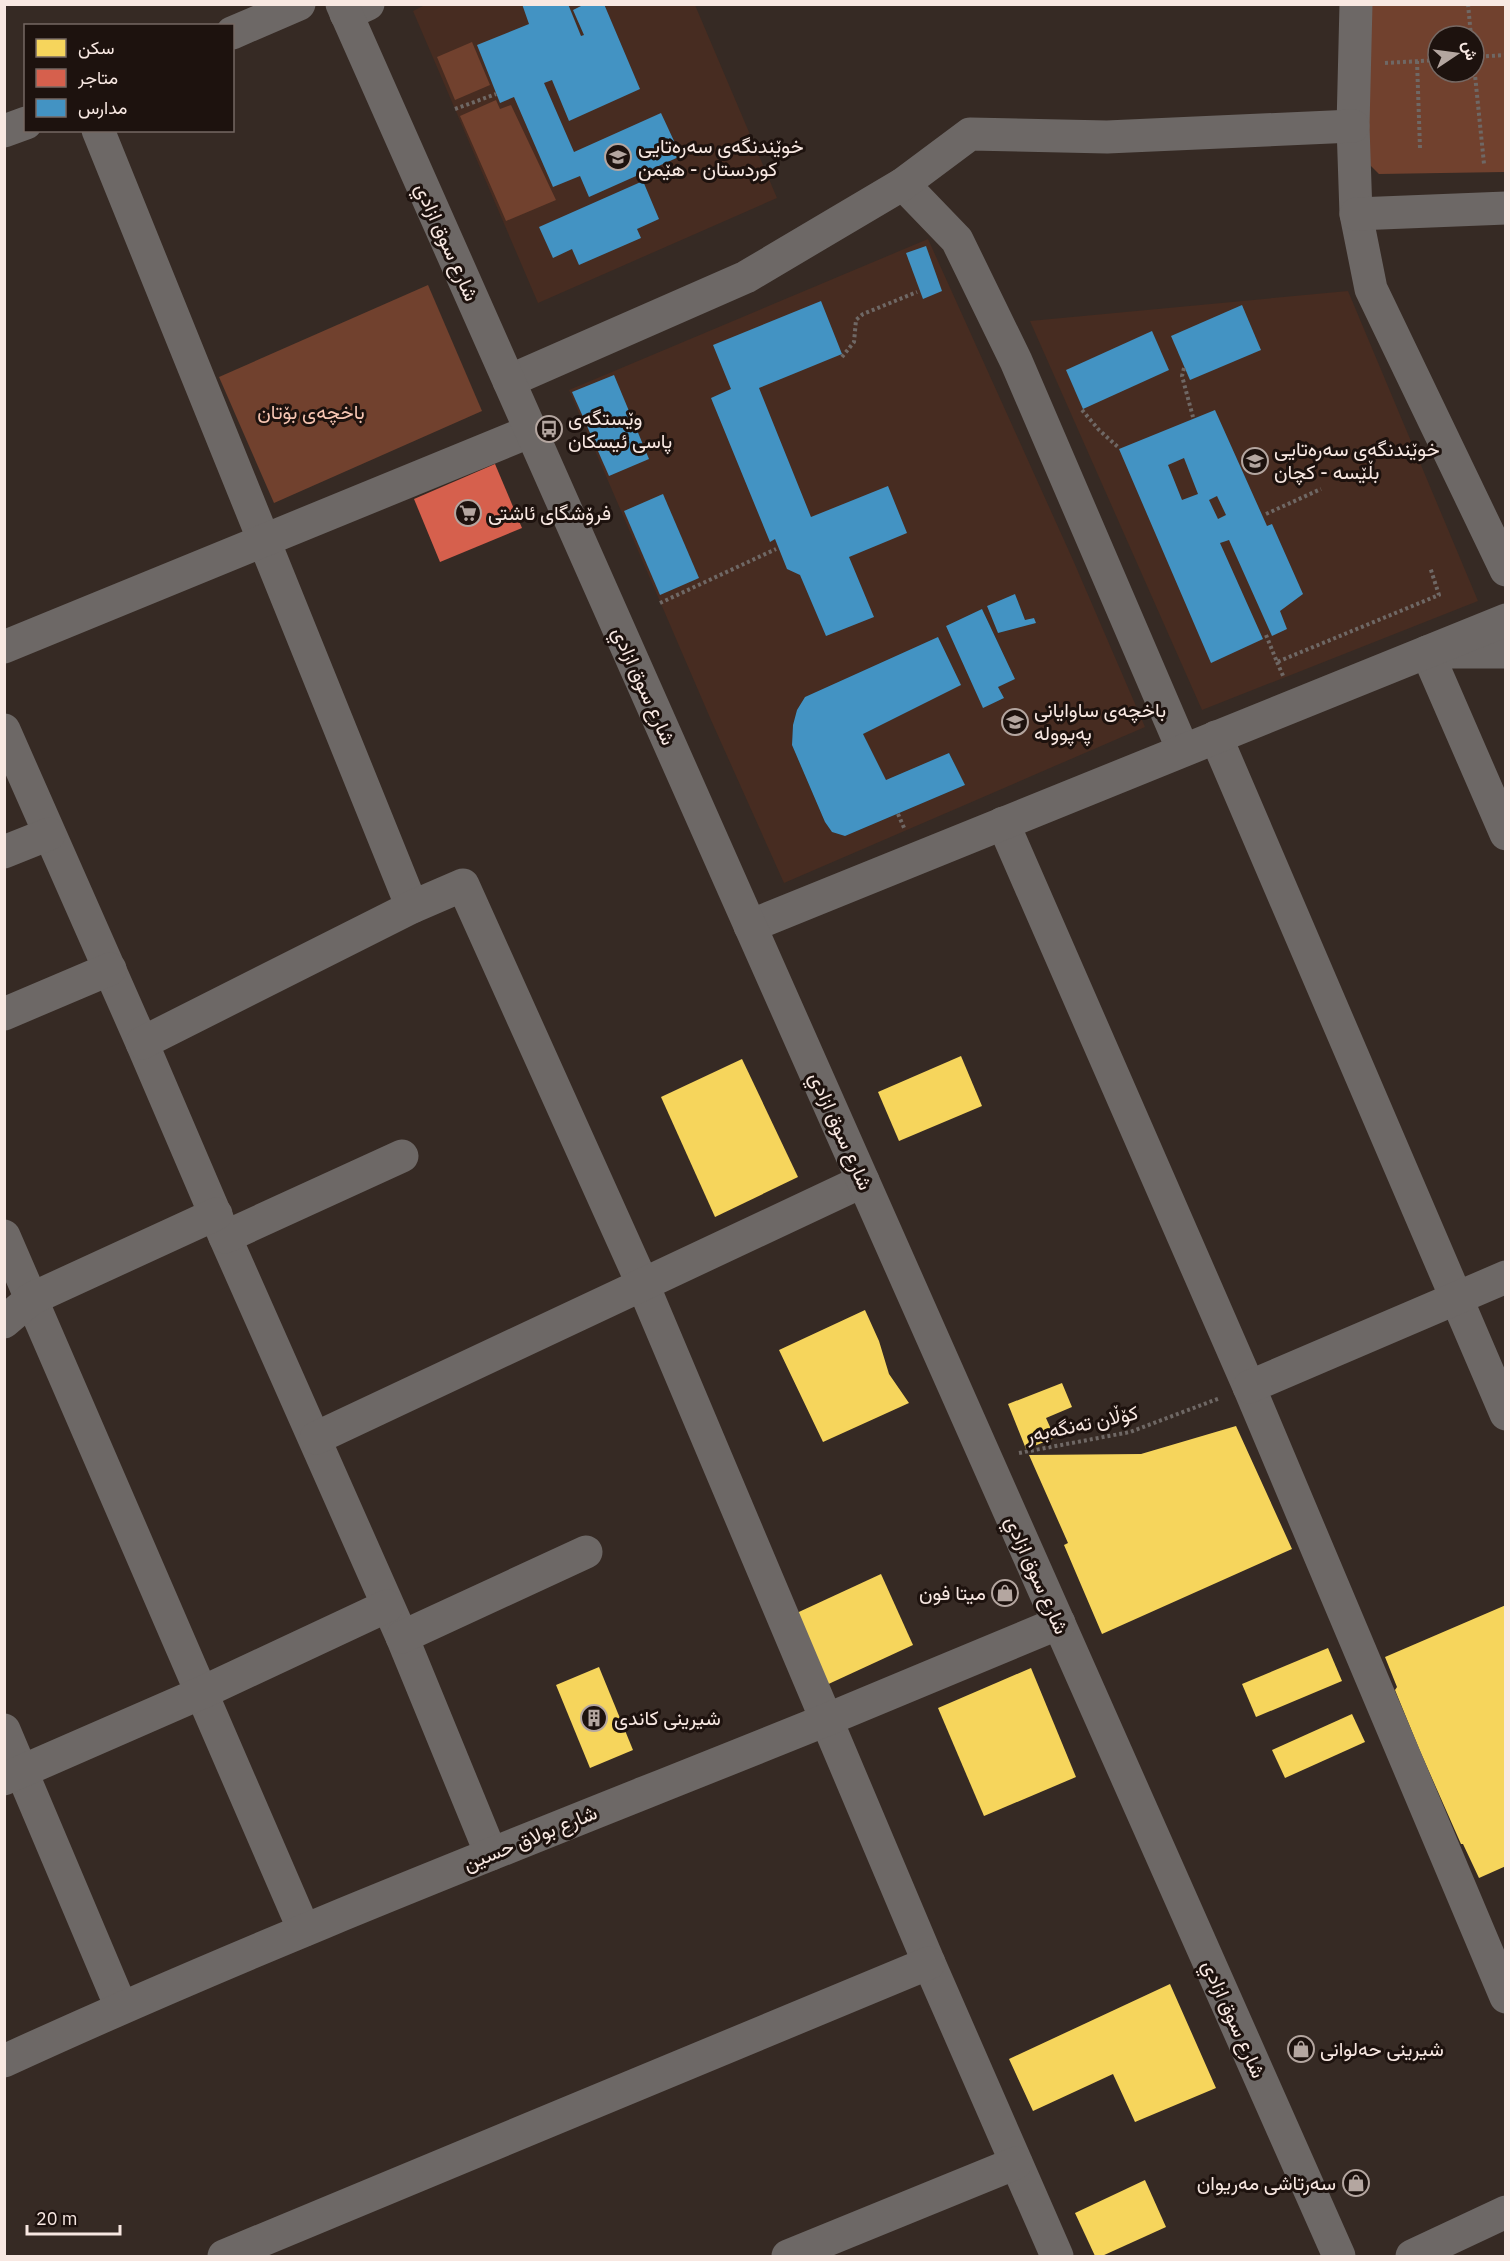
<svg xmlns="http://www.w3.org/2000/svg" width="1510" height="2261" viewBox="0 0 1510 2261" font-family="'IBM Plex Sans',Vazirmatn,sans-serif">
<rect width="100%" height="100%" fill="#362a24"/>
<g fill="#472c21" fill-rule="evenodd">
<polygon points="427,4 695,5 777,198 538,303 413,11"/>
<path d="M 928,239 L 1073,560 L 1145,727 L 784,883 L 711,720 L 569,390 ZM 1015,594 L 1025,620 L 1034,618 L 1036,623 L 998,633 L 987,606 ZM 982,609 L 1015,679 L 998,687 L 1003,699 L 983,707 L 946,626 ZM 938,637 L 960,685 L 863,734 L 886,780 L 949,753 L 965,785 L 845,836 L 832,832 L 825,822 L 792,745 L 793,725 L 797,710 L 805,697 Z"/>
<polygon points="1348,291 1478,601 1202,710 1030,321"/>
</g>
<g fill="#71412e" fill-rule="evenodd">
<path d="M 1367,5 L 1505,5 L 1505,172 L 1379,174 L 1368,163 ZM 1438,36 L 1474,36 L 1474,72 L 1438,72 Z"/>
<polygon points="472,42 490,85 455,100 437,57"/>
<polygon points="496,100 500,109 511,105 556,200 506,221 460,116"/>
<polygon points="428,285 482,411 274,503 219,377"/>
</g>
<g fill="#f6d55c">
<polygon points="961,1056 982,1106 899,1141 878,1092"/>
<polygon points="742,1059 798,1177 715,1217 661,1097"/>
<polygon points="865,1310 879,1341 889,1374 909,1403 823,1442 779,1350"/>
<polygon points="1062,1383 1072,1407 1046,1418 1055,1438 1026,1449 1008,1404"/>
<polygon points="1236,1426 1292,1549 1102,1634 1064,1545 1068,1543 1029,1455 1141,1454"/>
<polygon points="881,1574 913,1645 822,1687 788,1617"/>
<polygon points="1506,1605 1506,1866 1479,1878 1463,1844 1461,1844 1420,1751 1395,1690 1397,1687 1385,1657"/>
<polygon points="1328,1648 1342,1681 1256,1717 1242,1684"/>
<polygon points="599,1667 633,1750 590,1768 556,1685"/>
<polygon points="1031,1668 1076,1777 984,1816 938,1708"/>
<polygon points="1352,1714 1365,1742 1285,1778 1272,1750"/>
<polygon points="1170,1984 1216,2088 1135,2122 1113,2074 1033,2111 1009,2059"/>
<polygon points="1145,2180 1166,2227 1102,2256 1095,2256 1075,2213"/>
</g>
<polygon fill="#d6604d" points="495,464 522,528 440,562 414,499"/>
<g fill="#4393c3" fill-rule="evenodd">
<polygon points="522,4 568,4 581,36 584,35 573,10 585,4 604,4 640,89 569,121 552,80 544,83 574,152 661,113 681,156 589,197 580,176 553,187 514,97 500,103 477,45 529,24"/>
<polygon points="643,181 659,219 637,229 641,238 579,265 572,249 553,258 539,227"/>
<polygon points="926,246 942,291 923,299 906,253"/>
<polygon points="821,301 842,354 759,388 811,517 888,486 907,533 849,557 874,617 826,636 800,575 787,569 775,539 770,542 711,398 731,389 713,345"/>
<polygon points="1242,305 1261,350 1190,380 1171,336"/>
<polygon points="1152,331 1169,370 1083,409 1066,370"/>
<polygon points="614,375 649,459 609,476 572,392"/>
<path d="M 1215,410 L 1267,526 L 1272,524 L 1303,594 L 1280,611 L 1287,629 L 1272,636 L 1229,540 L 1220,543 L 1263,639 L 1211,663 L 1119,449 ZM 1184,458 L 1198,494 L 1182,500 L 1168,465 ZM 1217,496 L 1226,515 L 1218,519 L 1209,500 Z"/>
<polygon points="663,494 699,578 660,595 624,511"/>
<polygon points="1015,594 1025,620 1034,618 1036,623 998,633 987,606"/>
<polygon points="982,609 1015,679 998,687 1004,698 983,708 946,626"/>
<polygon points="938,637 961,685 863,734 886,780 949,753 965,785 845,836 832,832 825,822 792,745 793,725 797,710 805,697"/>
</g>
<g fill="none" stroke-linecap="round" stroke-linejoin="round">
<g stroke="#6f6865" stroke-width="4" stroke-dasharray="3 3" stroke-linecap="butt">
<polyline points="1468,4 1471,36"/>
<polyline points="1474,57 1506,55"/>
<polyline points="1417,61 1420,148"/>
<polyline points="1385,63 1438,60"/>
<polyline points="1474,65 1484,164"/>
<polyline points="455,109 496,94"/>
<polyline points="842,357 854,342 856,320 863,314 917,292"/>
<polyline points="1184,368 1182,376 1193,417"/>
<polyline points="1082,410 1099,430 1119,448"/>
<polyline points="1266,514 1321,489"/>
<polyline points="660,603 776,549"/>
<polyline points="1266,635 1277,662 1439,595 1430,567"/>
<polyline points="1277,662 1284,678"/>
<polyline points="898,814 905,830"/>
<polyline points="1019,1453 1130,1432 1220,1398"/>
</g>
<g stroke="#6d6866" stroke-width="33">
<polyline points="1356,4 1353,126 1356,214 1371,289 1506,570"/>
<polyline points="346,14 368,4"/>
<polyline points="232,33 299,4"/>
<polyline points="98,130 412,907"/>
<polyline points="4,131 26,123"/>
<polyline points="903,184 957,240 1016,361 1183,750"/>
<polyline points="1356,214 1506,208"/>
<polyline points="509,381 746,277 903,184 970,134 1107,137 1353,126"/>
<polyline points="4,647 531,431"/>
<polyline points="1506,652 1427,652 1506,834"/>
<polyline points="4,730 142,1043 225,1237 402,1637 491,1854"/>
<polyline points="1216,737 1506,1414"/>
<polyline points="1003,823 1249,1387 1506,1997"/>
<polyline points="4,852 49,834"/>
<polyline points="750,926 1506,620"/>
<polyline points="4,1014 110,969"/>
<polyline points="142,1043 412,907 463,885 643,1285 929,1963 1057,2256"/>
<polyline points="4,1236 304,1930"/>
<polyline points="225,1237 402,1156"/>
<polyline points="4,1322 31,1299 216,1214"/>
<polyline points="1249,1387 1506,1277"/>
<polyline points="316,1438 863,1181"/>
<polyline points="402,1637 586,1552"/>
<polyline points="4,1730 121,2007"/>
<polyline points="4,1779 201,1693 387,1606"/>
<polyline points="224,2256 929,1963"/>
<polyline points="788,2256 1016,2163"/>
<polyline points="1412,2256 1506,2212"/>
</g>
<g stroke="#6d6866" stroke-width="33">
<polyline points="342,4 1339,2256"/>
<path d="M 4,2061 C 274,1937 551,1831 826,1720 C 904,1688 981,1655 1059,1623"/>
</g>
</g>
<defs>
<symbol id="school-ring" viewBox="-11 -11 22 22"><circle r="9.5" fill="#1d120e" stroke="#b4a6a0" stroke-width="1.5"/><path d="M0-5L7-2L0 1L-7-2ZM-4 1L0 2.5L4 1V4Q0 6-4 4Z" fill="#b4a6a0"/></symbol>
<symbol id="bus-ring" viewBox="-11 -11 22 22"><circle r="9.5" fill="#1d120e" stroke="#b4a6a0" stroke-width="1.5"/><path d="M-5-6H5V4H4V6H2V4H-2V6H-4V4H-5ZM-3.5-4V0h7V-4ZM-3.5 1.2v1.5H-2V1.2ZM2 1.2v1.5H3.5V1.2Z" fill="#b4a6a0"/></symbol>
<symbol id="supermarket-ring" viewBox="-11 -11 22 22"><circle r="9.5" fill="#1d120e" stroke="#b4a6a0" stroke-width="1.5"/><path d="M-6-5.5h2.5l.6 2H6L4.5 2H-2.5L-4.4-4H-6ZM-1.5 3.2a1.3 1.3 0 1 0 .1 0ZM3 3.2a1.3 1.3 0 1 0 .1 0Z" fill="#b4a6a0"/></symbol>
<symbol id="shop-ring" viewBox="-11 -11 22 22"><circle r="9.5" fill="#1d120e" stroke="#b4a6a0" stroke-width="1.5"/><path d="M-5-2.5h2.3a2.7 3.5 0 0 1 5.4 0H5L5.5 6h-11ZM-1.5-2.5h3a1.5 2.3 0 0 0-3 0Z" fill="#b4a6a0"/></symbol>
<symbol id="building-ring" viewBox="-11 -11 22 22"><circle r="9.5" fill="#1d120e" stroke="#b4a6a0" stroke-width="1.5"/><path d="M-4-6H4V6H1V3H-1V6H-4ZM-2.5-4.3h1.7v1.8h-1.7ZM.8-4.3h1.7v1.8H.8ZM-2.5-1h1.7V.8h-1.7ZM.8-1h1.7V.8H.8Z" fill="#b4a6a0"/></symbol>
</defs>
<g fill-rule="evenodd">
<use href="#school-ring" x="603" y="142" width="30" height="30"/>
<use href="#bus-ring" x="534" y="414" width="30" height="30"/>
<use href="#school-ring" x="1240" y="446" width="30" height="30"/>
<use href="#supermarket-ring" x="453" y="498" width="30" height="30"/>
<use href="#school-ring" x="1000" y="707" width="30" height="30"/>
<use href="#shop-ring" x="990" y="1578" width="30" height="30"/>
<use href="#building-ring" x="579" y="1703" width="30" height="30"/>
<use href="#shop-ring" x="1286" y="2034" width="30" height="30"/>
<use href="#shop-ring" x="1341" y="2168" width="30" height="30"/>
</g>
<g text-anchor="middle" stroke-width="6" stroke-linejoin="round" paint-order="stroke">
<g font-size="20" fill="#f8e8e2" stroke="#1d120e" text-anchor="start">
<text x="638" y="153">خوێندنگەی سەرەتایی<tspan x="638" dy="23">کوردستان - هێمن</tspan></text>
<text x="568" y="425">وێستگەی<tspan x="568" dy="23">پاسی ئیسکان</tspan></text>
<text x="1274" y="456">خوێندنگەی سەرەتایی<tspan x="1274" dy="23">بڵێسە - کچان</tspan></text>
<text x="488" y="520">فرۆشگای ئاشتی</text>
<text x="1034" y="717">باخچەی ساوایانی<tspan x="1034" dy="23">پەپوولە</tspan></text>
<text x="986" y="1600" text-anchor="end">ميتا فون</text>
<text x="614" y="1725">شیرینی کاندی</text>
<text x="1320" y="2056">شیرینی حەلوانی</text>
<text x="1336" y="2190" text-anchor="end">سەرتاشی مەریوان</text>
</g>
<g font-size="20" fill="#f8e8e2" stroke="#1d120e">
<text transform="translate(447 242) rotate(66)" y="7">شارع سوق ازادي</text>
<text transform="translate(644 686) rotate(66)" y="7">شارع سوق ازادي</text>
<text transform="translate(841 1131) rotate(66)" y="7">شارع سوق ازادي</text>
<text transform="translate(1082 1424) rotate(-12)" y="7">کۆڵان تەنگەبەر</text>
<text transform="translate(1037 1575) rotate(66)" y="7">شارع سوق ازادي</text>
<text transform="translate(530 1838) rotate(-22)" y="7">شارع بولاق حسين</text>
<text transform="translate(1234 2019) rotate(66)" y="7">شارع سوق ازادي</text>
</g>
<g font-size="20" fill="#f7c6b3" stroke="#1d120e">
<text x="311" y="419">باخچەی بۆتان</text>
</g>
</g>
<rect width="1510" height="2261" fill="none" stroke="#f8e8e2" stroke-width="12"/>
<rect x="24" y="24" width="210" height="108" fill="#1d120e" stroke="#756863" stroke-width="1.5"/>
<rect x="36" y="39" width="30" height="18" fill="#f6d55c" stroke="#756863" stroke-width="1.5"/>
<text x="78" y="54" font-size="18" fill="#f8e8e2">سكن</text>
<rect x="36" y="69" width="30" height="18" fill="#d6604d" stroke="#756863" stroke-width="1.5"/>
<text x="78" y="84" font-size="18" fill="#f8e8e2">متاجر</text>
<rect x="36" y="99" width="30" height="18" fill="#4393c3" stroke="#756863" stroke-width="1.5"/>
<text x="78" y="114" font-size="18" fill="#f8e8e2">مدارس</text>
<g transform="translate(1456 54) rotate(77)"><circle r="28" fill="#1d120e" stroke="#756863" stroke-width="1.5"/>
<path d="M0-4.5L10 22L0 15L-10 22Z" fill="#b4a6a0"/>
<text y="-9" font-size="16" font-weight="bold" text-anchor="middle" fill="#f8e8e2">ش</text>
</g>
<path d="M27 2225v9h93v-9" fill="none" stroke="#f8e8e2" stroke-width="3"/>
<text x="36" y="2225" font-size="18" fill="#f8e8e2" stroke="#1d120e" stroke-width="4.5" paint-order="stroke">20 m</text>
</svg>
